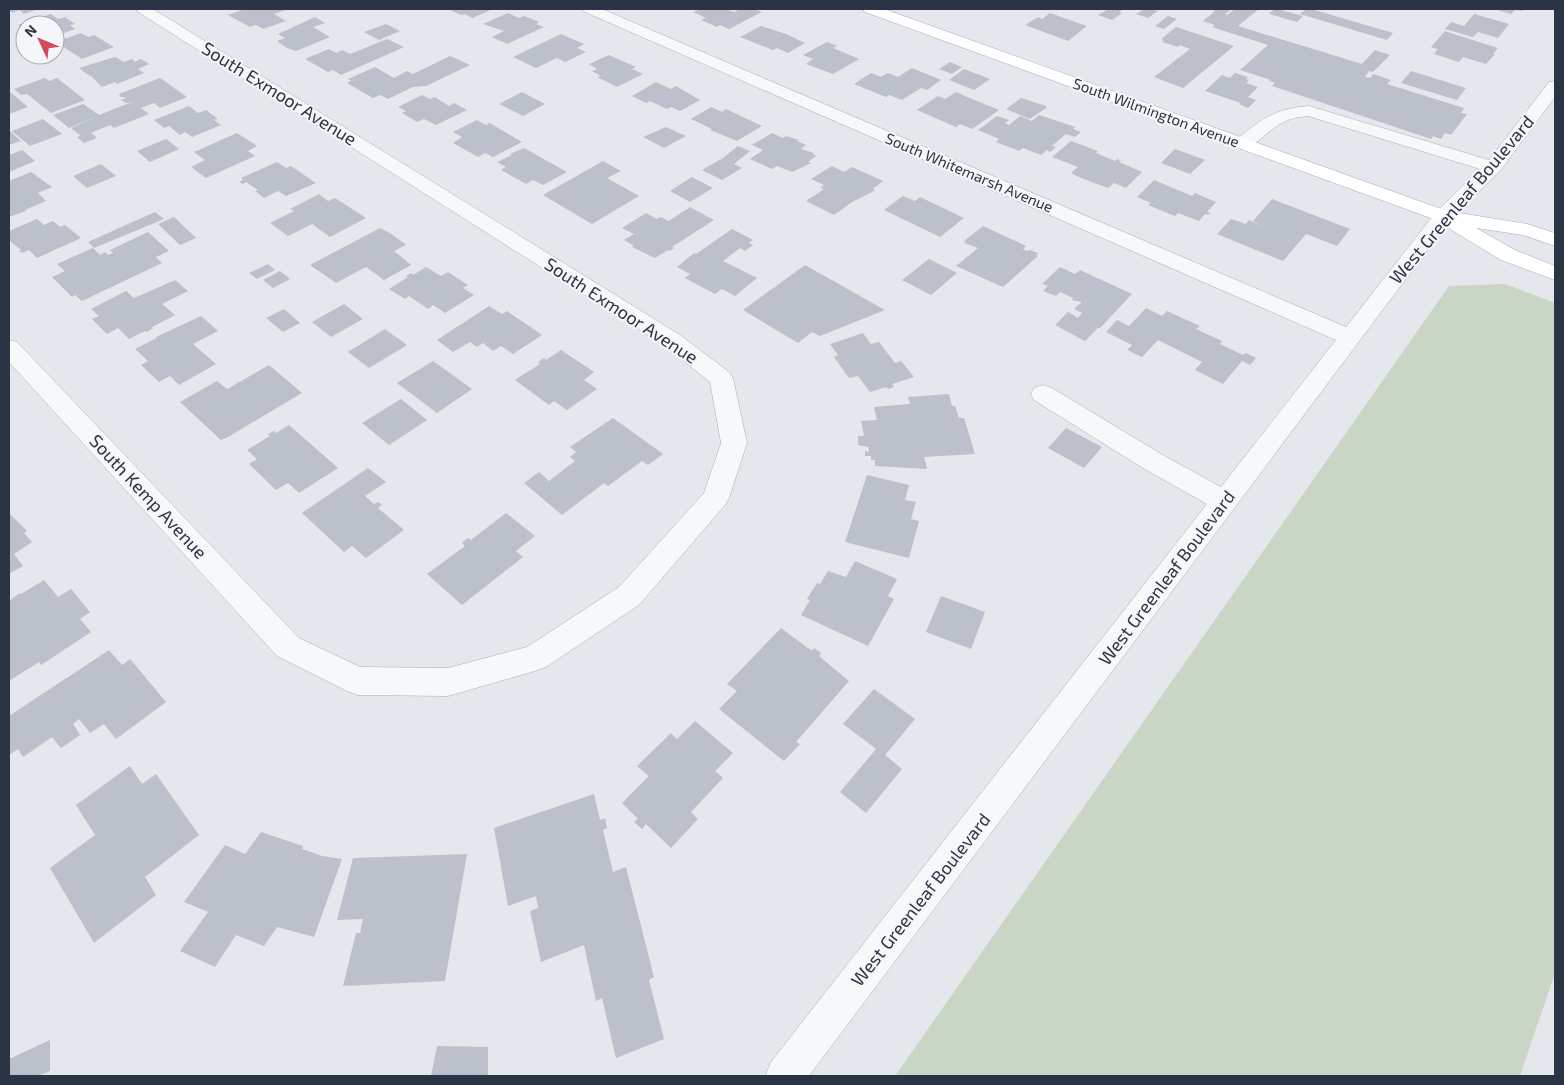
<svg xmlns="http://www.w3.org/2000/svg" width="1564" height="1085" viewBox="0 0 1564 1085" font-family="'Exo 2',sans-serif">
<rect width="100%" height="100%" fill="#e4e7ec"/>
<polygon fill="#c9d6c5" points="1505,284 1555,303 1555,973 1520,1076 895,1076 1449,286"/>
<g fill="#bbc0ca">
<polygon points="9,9 39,9 24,14 19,10 12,13"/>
<polygon points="245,9 288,9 274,14 286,21 263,29 256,25 250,27 228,15"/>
<polygon points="448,9 493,9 472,18 465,14 461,15"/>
<polygon points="701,9 726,9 734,12 740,9 754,9 762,12 729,29 720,25 717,27 701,20 706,18 693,12"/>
<polygon points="1109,9 1124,9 1119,12 1122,13 1112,20 1098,15"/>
<polygon points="1145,9 1150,9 1158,11 1148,18 1136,14"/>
<polygon points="1209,9 1231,9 1225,14 1227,15 1235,9 1259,9 1238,26 1362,64 1375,50 1390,55 1373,72 1369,71 1365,77 1370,78 1373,74 1391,80 1387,84 1464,108 1461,113 1467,114 1451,135 1445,133 1441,139 1433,136 1431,139 1272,86 1275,83 1269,81 1271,80 1240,70 1268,45 1212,27 1215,25 1203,21 1215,11"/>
<polygon points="1274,9 1277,9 1303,16 1297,22 1269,14"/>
<polygon points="1306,9 1311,9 1393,33 1387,40 1300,14"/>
<polygon points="1494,9 1524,9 1522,11 1515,10 1511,14"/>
<polygon points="508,13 519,18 524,16 539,22 536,24 544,27 507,44 492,37 504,31 483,24"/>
<polygon points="1050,13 1087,26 1068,41 1025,25 1038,17 1042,19"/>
<polygon points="51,14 58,19 65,17 75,24 70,25 75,29 55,36 55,25 25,25 25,31 18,25"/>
<polygon points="1474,14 1509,24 1498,38 1478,32 1473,37 1445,29 1451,22 1464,26"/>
<polygon points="1168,16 1177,19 1164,29 1155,26"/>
<polygon points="315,17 325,23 313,27 330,37 296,51 287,48 277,41 285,38 278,34"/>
<polygon points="386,24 400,31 379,40 364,32"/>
<polygon points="761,26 786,34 805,43 788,53 777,48 773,50 740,37"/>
<polygon points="1176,27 1234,46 1183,88 1154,77 1190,49 1180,45 1178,47 1162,42 1164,40 1161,39"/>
<polygon points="1445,31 1463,37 1498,48 1493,54 1495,54 1486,64 1463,57 1459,62 1434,54 1438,49 1431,47"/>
<polygon points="81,33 88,37 94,35 114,47 82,59 56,42"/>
<polygon points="561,34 584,44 577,48 586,52 565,62 557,58 536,68 513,57"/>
<polygon points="387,39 404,47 341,75 333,70 328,72 305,59 329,49 336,53 342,50 350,54"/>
<polygon points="827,42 837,46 833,48 859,59 833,74 806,64 813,59 803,55"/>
<polygon points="609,55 636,67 632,69 643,74 617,87 597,77 601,76 592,71 597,69 589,64"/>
<polygon points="450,56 470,65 426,86 413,87 388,99 380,95 373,98 347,83 351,81 348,79 375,67 394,78 407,71 413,74"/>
<polygon points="115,57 124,62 132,59 135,62 141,59 149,64 138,69 144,73 117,84 115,82 102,87 91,76 95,74 90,76 79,68"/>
<polygon points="950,62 962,67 952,74 939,69"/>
<polygon points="912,68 941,80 927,90 921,88 902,100 889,95 886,97 854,84 871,73 881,77 888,73 898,77"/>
<polygon points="964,69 990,79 974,90 949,80"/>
<polygon points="1411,71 1466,88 1457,100 1401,83"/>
<polygon points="1235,73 1248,77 1246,79 1249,80 1246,83 1258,87 1248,97 1256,100 1248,108 1239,104 1241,103 1205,91 1222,75 1230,78"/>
<polygon points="45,78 49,81 57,78 85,100 51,113 27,94 21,95 14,89"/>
<polygon points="160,78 187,97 160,108 154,103 141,108 149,114 114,128 110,125 91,133 97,138 84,143 77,137 81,136 71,128 98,116 69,128 53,115 83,104 99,115 132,102 126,103 121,100 126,98 118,96 121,95 119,94"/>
<polygon points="656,82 671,89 676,86 700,100 680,111 671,107 667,109 650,101 646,103 632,96"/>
<polygon points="10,92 28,107 9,114 9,93"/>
<polygon points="522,92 545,104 523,116 499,104"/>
<polygon points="956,92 967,97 999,110 972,129 960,124 956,127 917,110 938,96 945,99"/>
<polygon points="422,95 430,99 435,97 449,106 454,103 467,110 436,125 424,119 417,122 402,113 406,111 398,107"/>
<polygon points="1021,98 1046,106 1046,108 1030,119 1006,109"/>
<polygon points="189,106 198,113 206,110 218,119 214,120 221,125 192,137 185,132 180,135 169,126 164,128 154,120"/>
<polygon points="711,107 722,112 726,109 762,126 737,141 710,130 712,129 691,119"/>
<polygon points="1039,115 1075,127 1073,129 1081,132 1075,137 1066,134 1052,146 1056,147 1050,152 1047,150 1041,155 1023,148 1019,151 996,142 999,139 978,130 997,116 1009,120 1005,123 1009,125 1020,116 1032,121"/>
<polygon points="43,119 62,134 30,146 12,131"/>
<polygon points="477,120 486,125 490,123 522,142 493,157 485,153 478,157 453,143 462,137 453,132"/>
<polygon points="666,127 686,136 664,148 643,137"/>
<polygon points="10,131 21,141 9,145"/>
<polygon points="237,133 257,146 248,151 255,156 206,178 191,167 205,160 194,152"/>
<polygon points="772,133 783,138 786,136 799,140 797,141 806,145 801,149 814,153 813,154 816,156 808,162 811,163 792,172 777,166 772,169 750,159 763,150 752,145"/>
<polygon points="166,139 179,149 150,162 137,151"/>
<polygon points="1071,141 1098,151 1096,153 1115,161 1117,159 1121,161 1119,162 1142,172 1126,188 1114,183 1108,188 1081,178 1071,173 1078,167 1052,157"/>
<polygon points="738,146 750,151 734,164 742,168 722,180 702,170 723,158"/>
<polygon points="524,148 567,172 543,185 533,180 526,184 501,170 506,167 497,162 512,155 510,154"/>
<polygon points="1175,149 1205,160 1190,174 1161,163"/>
<polygon points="22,150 35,161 9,172 9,155"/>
<polygon points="603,161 621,171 607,178 639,196 592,224 543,195"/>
<polygon points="277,162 286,168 291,166 316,183 286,196 278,191 264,198 255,191 258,190 246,182 243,184 239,182 243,180 241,178"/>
<polygon points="101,164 116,176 87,188 73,176"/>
<polygon points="832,166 844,172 852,167 883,181 873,189 875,190 872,192 852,202 834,215 806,201 824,189 820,188 824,185 811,179"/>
<polygon points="31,172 52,187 38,193 46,201 25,210 26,211 9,217 9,181"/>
<polygon points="692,177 713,188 690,202 670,191"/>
<polygon points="1154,180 1192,196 1195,193 1216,202 1207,212 1210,213 1208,215 1205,214 1199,221 1178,213 1175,216 1148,205 1151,203 1137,197"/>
<polygon points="319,194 328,201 335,198 366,218 330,237 312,224 288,236 270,223 294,211 290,209"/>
<polygon points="903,196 915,201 920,197 964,218 940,237 884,210"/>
<polygon points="1272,199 1350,229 1337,246 1306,234 1283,261 1217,234 1231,219 1246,224 1249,220 1265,227 1253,221"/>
<polygon points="690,207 714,220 672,247 674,248 670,251 668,250 655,258 632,247 634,246 624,240 634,234 622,228 646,213 657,219 661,217 669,221"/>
<polygon points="155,212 164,219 94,248 88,242"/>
<polygon points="174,217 196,238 180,245 158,224"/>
<polygon points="37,219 44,225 53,221 60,227 65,225 81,238 37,258 29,250 22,253 19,251 21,250 9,240 9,231"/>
<polygon points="983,226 1026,246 1023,249 1027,251 1030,250 1038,253 1036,255 1038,256 1003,287 956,266 978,248 964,243 966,242 964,241"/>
<polygon points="380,228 390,233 406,245 394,251 411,265 384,280 366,267 336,283 310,265"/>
<polygon points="732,229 753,240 749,243 753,245 745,251 740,248 723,261 757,278 735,296 722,289 715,294 685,278 690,274 677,267 694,253 696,254"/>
<polygon points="148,232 169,251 156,257 162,263 82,301 75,295 72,297 52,277 65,271 57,264 93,248 100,255 105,252 108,255 113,253 110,250"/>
<polygon points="929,259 957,273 931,295 902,280"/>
<polygon points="268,264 275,270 257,279 249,273"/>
<polygon points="805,265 885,310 820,336 812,332 798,343 743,310"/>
<polygon points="426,267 441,276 448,272 468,285 463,288 474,295 445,313 433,305 428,309 409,296 405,299 389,289 408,277 406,276 412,273 413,275"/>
<polygon points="1060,267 1075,274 1080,270 1132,294 1100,328 1098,328 1085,341 1055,325 1068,312 1083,321 1078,318 1082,313 1074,309 1082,302 1072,300 1073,298 1060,292 1056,296 1043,291 1048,286 1042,284"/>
<polygon points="280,271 290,279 273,288 263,280"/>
<polygon points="175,280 188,291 162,304 175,315 152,327 153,328 147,332 145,331 129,339 118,328 107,334 92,319 99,316 91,309 126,291 134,298"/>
<polygon points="344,304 363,319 331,337 312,322"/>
<polygon points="489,306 502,314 507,311 542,335 513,354 501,346 493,351 483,343 477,347 470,342 453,352 437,340"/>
<polygon points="1146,308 1162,316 1167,311 1200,326 1196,329 1222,341 1220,344 1243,355 1246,353 1256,358 1250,365 1242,361 1223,384 1195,370 1202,362 1158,340 1142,357 1127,350 1132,345 1106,332 1117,320 1129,326"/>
<polygon points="284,309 300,323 283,332 266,318"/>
<polygon points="201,316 218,331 193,344 216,364 179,385 170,376 159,382 141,365 148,361 135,349 157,338 156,337"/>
<polygon points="385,329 407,345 369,368 348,352"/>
<polygon points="863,333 871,344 879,342 895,363 901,361 914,377 892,384 894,387 888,389 886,387 870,392 858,376 849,378 834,357 838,355 830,344"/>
<polygon points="561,350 594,372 584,380 597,389 567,410 554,401 549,405 515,380 540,364 538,362 544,358 546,360"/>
<polygon points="433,361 472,389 437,413 397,383"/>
<polygon points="269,365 302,393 228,437 221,440 180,402 217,381 227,389"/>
<polygon points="949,394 952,406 955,406 959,418 964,418 975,454 924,457 927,469 875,466 875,460 871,460 871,456 865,456 865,451 869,452 868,447 858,445 858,436 864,436 861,421 877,420 874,407 910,404 908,397"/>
<polygon points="401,399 427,420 389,445 362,423"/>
<polygon points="613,418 663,454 648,465 642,461 608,486 604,483 562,515 524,483 539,472 549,481 575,461 570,457 576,452 570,447"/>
<polygon points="289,425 338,468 299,493 288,483 276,490 249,464 257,459 247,450 270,436 268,434 274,431 276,433"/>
<polygon points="1066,428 1102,447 1084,468 1048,448"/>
<polygon points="368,468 386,482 365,496 374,504 378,502 382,505 378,508 404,530 366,558 352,546 344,552 302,513"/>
<polygon points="867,475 909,485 905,500 916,502 911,519 919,521 909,558 845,542"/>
<polygon points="9,513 27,531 24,533 32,542 14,554 23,566 9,574"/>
<polygon points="506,513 535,536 516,551 523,557 462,605 427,574 465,546 462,543 468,538 471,540"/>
<polygon points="855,561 897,579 888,596 894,599 868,646 801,615 810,600 807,599 817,583 820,584 828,571 846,577"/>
<polygon points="44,580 58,597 71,589 90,612 80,619 91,632 41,665 39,662 9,681 9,601 20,593 21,594"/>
<polygon points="941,596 985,612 971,649 926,632"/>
<polygon points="781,628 812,651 814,648 821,653 819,656 849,681 796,742 800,744 784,761 719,709 737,691 727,684"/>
<polygon points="109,650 122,665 130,659 166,702 116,739 104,724 90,733 79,719 73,724 80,735 61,748 52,737 23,757 18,749 9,755 9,716"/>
<polygon points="874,689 915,719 885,755 902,769 866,813 840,792 876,749 843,724"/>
<polygon points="695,721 733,753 715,771 723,778 691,812 698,819 671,848 646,824 642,829 634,822 638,819 622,803 649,776 637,766 671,733 677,739"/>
<polygon points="130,766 142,784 156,774 199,835 145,877 156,895 94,943 50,868 95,835 76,805"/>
<polygon points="594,794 600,820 605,818 607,828 603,830 613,872 626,867 654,977 649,980 664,1039 616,1058 602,998 596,1001 584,945 541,962 530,911 538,908 536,896 508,906 494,828"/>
<polygon points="261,832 303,846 302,849 322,856 342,859 314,937 277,927 264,946 236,935 215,967 180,951 208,912 184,902 225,845 245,854"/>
<polygon points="467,854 445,981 343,986 356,933 360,933 363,919 337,920 353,858"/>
<polygon points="50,1040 50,1071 38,1076 9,1076 9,1059"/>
<polygon points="437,1046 488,1047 488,1076 431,1076"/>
</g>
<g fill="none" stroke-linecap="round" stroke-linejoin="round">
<defs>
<g id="minor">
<polygon points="136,9 153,9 680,335 729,372 733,378 747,443 729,498 725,505 639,605 546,667 535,671 448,696 358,695 347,691 277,656 9,362 9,340 17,342 299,638 360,667 448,668 527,647 619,587 704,493 721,443 710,382 664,345 138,12"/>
<path d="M 582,9 L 602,9 L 1346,327 L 1436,212 L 1480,169 L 1308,116 C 1297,117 1288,119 1278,125 C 1265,133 1252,152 1236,148 L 1233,144 L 1236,140 C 1260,120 1276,108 1309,106 L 1489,160 L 1549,82 L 1555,81 L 1555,97 L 1500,171 L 1450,220 L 809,1076 L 765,1076 L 771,1062 L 1207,504 L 1143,468 L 1034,400 L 1031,394 L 1034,388 L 1043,385 L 1052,388 L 1161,454 L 1221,487 L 1336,340 L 585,12 Z"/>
</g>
<polygon id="major" points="863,9 884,9 1447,211 1527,224 1555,233 1555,246 1523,235 1476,228 1515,250 1555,266 1555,280 1501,260 1450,229 1447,225 1448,223 1436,220 865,12"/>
</defs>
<use href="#minor" stroke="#a9aeb7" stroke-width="1"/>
<use href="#major" stroke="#a3abb8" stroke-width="1"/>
<use href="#minor" fill="#f7f8fa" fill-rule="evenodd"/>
<use href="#major" fill="#fff" fill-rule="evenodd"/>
</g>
<g text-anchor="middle" stroke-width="4" stroke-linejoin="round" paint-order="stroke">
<g font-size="15" fill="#2b3445" stroke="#f4f6f9">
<text transform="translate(1156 113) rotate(20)" y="5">South Wilmington Avenue</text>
<text transform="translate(969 173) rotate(23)" y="5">South Whitemarsh Avenue</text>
</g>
<g font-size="18" fill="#2b3445" stroke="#f4f6f9">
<text transform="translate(279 94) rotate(32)" y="6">South Exmoor Avenue</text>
<text transform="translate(1462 200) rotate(-50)" y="6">West Greenleaf Boulevard</text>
<text transform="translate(621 311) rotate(33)" y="6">South Exmoor Avenue</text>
<text transform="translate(148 497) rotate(47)" y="6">South Kemp Avenue</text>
<text transform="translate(1167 578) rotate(-53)" y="6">West Greenleaf Boulevard</text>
<text transform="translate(921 900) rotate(-52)" y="6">West Greenleaf Boulevard</text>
</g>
</g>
<rect width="1564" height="1085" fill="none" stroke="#2b3445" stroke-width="20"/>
<g transform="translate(40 40) rotate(314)"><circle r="24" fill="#f4f6f9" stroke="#a4a8b1"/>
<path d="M0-4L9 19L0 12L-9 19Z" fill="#d1495b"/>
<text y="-8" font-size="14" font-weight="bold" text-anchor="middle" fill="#2b3445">N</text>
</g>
</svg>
